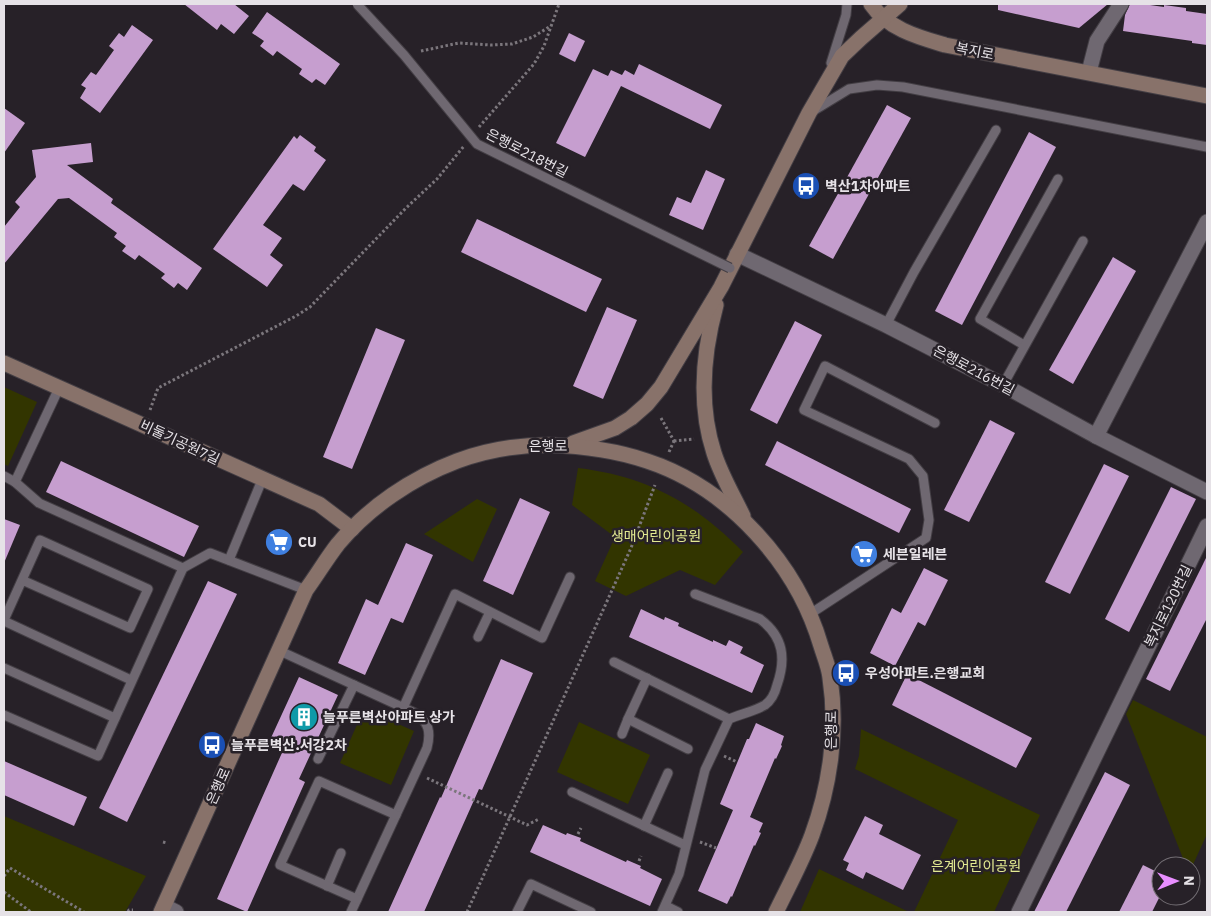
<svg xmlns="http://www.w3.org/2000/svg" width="1211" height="916" viewBox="0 0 1211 916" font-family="'IBM Plex Sans','Noto Sans KR',sans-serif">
<rect width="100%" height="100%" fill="#272128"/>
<g fill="#323500">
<polygon points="4,387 37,402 8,466 4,464"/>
<path d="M 578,468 C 646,476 695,503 743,552 L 715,585 L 680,570 L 626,596 L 595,581 L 615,537 L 572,505 Z"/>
<polygon points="477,499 497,509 473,562 424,534"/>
<polygon points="1133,700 1207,737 1207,834 1191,869 1191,866 1186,866 1126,714"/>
<polygon points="364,709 414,731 391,785 340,763"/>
<polygon points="579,722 650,755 628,804 557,772"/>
<polygon points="861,729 1040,815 994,912 914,912 958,820 855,769 859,756"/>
<polygon points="4,816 146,876 125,912 4,912"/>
<polygon points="819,869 909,912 800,912"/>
</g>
<g fill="#c69ecf">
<polygon points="184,4 234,4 249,16 234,34 221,24 217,30"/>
<polygon points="998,4 1108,4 1079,28 998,10"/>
<polygon points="1130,4 1143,4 1164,7 1164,5 1186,8 1186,11 1207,14 1207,45 1192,43 1192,41 1123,31 1125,15"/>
<polygon points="267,12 340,64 325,85 316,79 312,83 299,74 302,69 277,51 273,56 260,46 264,41 252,33"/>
<polygon points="132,25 153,40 100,113 80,98 86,88 81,85 91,72 96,75 114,50 109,46 119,33 124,37"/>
<polygon points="569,33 585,41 575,62 559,54"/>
<polygon points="639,64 722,105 710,129 621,86 585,157 556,143 593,69 608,76 611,70 622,75 625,70 634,75"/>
<polygon points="887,105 911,118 833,259 809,246"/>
<polygon points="4,108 25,123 4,153"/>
<polygon points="1029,132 1056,147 962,325 935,311"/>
<polygon points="300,135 316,147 314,151 326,160 304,191 293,184 263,225 282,238 270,255 283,265 267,287 213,249 294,136 297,139"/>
<polygon points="91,143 93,162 67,165 113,199 111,203 202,268 187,290 178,283 174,288 161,278 165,274 139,255 135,260 122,251 126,246 114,237 117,233 69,198 58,199 4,264 4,227 20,207 15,202 36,177 32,150"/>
<polygon points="706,170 725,179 703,230 669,215 677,197 691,203"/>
<polygon points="477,219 602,279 586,312 461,252"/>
<polygon points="1113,257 1136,271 1073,384 1049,370"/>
<polygon points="607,307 637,320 603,399 573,386"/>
<polygon points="795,321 822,335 777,424 750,410"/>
<polygon points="376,328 405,340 352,469 323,457"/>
<polygon points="990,420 1015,433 969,522 944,510"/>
<polygon points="777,441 911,509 899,533 765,465"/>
<polygon points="61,461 199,526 184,557 46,492"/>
<polygon points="1104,464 1129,476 1070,594 1045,582"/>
<polygon points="1171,487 1196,499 1129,632 1105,619"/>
<polygon points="520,498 550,512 513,595 483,581"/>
<polygon points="4,519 20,525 4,563"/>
<polygon points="406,543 433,555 403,623 391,618 365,675 338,663 366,599 378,605"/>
<polygon points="1207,556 1207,618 1170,691 1146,679"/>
<polygon points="924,568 948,580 925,626 918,622 895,666 870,653 892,608 901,613"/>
<polygon points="208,581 237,594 127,822 99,808"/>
<polygon points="641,609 664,620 665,617 679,623 678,626 713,642 713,640 726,646 729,640 743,647 740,653 764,665 752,693 629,637"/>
<polygon points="501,659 533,673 482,790 479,789 424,912 388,912 440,797 441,798"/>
<polygon points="907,674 1032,738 1016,768 892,705"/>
<polygon points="299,677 338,695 299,779 305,782 247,912 217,899 285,746 270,740"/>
<polygon points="756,723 784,736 781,745 782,746 776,759 775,758 750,817 763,823 759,832 761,833 755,846 754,845 732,897 731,896 727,904 698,891 733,810 720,804 747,739 749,739"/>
<polygon points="4,761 87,797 74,826 4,795"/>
<polygon points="1105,772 1130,785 1066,912 1034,912"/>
<polygon points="865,816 883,825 879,834 921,855 903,890 866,872 863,879 846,870 849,863 843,860"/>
<polygon points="543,825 566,835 567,833 581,838 580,841 626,862 627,860 641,866 640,868 662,879 650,906 530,852"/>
<polygon points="1143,865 1161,874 1161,894 1152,912 1119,912"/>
</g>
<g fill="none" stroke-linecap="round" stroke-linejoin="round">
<defs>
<g id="lane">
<polyline points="831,63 846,15 847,4"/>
<polyline points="813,111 849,89 877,85 903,87 1207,147"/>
<polyline points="886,325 914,272 996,130"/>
<polyline points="1024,345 980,319 1058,179"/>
<polyline points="1003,385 1083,241"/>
<polyline points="59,388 15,482 39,503 183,568 210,553 306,590"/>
<polyline points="4,476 15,482"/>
<polyline points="229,560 262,480"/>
<polyline points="810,614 926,538 929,520 923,476 909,459 804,410 825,366 935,423"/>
<polyline points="4,620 40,540 148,589 130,628 22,580"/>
<polyline points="4,621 131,680"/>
<polyline points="478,637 490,612"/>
<path d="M 280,651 L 415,713 C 429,722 431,732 427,748 L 351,912"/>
<polyline points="614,662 729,719"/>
<polyline points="4,668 115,718"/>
<polyline points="647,678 628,719 688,749"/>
<polyline points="403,708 455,594 542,638 570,577"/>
<polyline points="4,715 98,756 183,568"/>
<polyline points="622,734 628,719"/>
<polyline points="318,759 354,685"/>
<polyline points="572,792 685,845"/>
<polyline points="644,826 668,773"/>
<polyline points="327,886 341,853"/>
<polyline points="357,899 280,865 319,781 396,815"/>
<polyline points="666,906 678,912"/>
<polyline points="517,912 531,884 591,912"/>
<path d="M 662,912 L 679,874 L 705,770 L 729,719 C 741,714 755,711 765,705 C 772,700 775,693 777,685 C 786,659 784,637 760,619 L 695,594"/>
</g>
<g id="street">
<polyline points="1089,72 1097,41 1121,4"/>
<polyline points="737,254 886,325 1003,385 1096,436 1207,492"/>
<polyline points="1096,436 1207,222"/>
<polyline points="164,906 176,912"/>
<polyline points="1019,912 1207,526"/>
</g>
<g id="secondary">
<path d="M 871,4 C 888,29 918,37 945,45 L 1207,96"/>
<path d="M 716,305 C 703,353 698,404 714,453 C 721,475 733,495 743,516"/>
<polyline points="4,363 319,504 352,529"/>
<polyline points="573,443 615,428 631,418 647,404 661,387 721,287 809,113 842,56 861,38 900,4"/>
<path d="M 161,912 L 306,590 C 317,575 327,558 338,544 C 369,507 412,478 457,461 C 486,450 518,445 549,445 C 583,446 615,450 647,461 C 729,488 797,564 821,646 C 824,656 829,667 830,678 C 838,730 830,786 812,835 C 802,862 788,887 776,912"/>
</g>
</defs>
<use href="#lane" stroke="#433e44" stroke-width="11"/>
<use href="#street" stroke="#433e44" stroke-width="17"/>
<use href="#secondary" stroke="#433e44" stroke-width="17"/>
<g stroke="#7b767c" stroke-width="3" stroke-dasharray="2.5 2.5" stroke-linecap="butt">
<polyline points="421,51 459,43 491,45 512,44 533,37 549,27"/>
<polyline points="479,127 534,64 544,46 559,4"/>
<polyline points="150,410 158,388 296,316 310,307 406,208 437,179 464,146"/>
<polyline points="661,418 674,441"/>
<polyline points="674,441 694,439"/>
<polyline points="669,452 674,441"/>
<polyline points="724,756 737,762"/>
<polyline points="427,778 527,825 539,819"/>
<polyline points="578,834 581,828"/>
<polyline points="163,842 167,843"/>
<polyline points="700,842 716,848"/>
<polyline points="639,861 641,856"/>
<polyline points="4,876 10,868 84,912"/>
<polyline points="4,892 31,912"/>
<polyline points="128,912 129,910 133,910"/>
<polyline points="467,912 631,548 655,485"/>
</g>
<use href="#lane" stroke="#6f6871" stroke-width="9"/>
<use href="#street" stroke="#6f6871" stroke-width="15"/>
<use href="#secondary" stroke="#88726a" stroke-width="15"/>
<defs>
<polyline id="lane-bridge" points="357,4 404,55 477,144 730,268"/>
</defs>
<use href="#lane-bridge" stroke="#433e44" stroke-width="11" stroke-linecap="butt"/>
<use href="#lane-bridge" stroke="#6f6871" stroke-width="9"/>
</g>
<defs>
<symbol id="bus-disc" viewBox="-11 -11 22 22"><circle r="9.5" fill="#1a4fb4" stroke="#272128"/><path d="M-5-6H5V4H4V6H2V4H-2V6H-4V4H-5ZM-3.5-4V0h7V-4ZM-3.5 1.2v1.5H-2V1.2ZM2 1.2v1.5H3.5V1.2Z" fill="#fff"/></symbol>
<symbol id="supermarket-disc" viewBox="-11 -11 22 22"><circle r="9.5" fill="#3f7fe0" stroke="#272128"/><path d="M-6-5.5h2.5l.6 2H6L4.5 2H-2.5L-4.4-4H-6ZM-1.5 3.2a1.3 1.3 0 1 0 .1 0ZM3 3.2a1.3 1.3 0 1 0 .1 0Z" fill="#fff"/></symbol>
<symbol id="building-disc" viewBox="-11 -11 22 22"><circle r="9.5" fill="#0f9aa8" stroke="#272128"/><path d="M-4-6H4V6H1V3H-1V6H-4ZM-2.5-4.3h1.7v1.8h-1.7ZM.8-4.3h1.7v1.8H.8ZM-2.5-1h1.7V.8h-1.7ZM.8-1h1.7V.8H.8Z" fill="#fff"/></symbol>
</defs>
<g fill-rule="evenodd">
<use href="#bus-disc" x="790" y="170" width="32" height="32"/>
<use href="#supermarket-disc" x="263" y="526" width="32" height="32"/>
<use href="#supermarket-disc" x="848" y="538" width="32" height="32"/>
<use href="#bus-disc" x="830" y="657" width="32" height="32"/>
<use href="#building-disc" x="288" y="701" width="32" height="32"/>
<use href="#bus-disc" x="196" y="729" width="32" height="32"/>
</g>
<g text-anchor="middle" stroke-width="5" stroke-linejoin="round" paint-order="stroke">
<g font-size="14" fill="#e6e2e7" stroke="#272128">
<text transform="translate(975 51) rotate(11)" y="5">복지로</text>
<text transform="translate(527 153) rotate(27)" y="5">은행로218번길</text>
<text transform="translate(974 370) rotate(28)" y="5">은행로216번길</text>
<text transform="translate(180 442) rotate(25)" y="5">비둘기공원7길</text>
<text x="548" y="451">은행로</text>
<text transform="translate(1168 606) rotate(-64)" y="5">복지로120번길</text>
<text transform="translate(831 730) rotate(-89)" y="5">은행로</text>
<text transform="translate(218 786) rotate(-66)" y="5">은행로</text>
</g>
<g font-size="14" font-weight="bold" fill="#e6e2e7" stroke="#272128" text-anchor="start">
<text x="825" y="191">벽산1차아파트</text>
<text x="298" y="547">CU</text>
<text x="883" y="559">세븐일레븐</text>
<text x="865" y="678">우성아파트.은행교회</text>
<text x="323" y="722">늘푸른벽산아파트 상가</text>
<text x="231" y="750">늘푸른벽산.서강2차</text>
</g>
<g font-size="14" fill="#e2e991" stroke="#272128">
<text x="656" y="541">생매어린이공원</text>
<text x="976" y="871">은계어린이공원</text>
</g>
</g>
<rect width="1211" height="916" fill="none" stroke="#e6e2e7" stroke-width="10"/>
<g transform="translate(1176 881) rotate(89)"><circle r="24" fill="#272128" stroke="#736e74"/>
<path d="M0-4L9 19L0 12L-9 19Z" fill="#e88eff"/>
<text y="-8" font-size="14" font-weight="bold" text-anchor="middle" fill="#e6e2e7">N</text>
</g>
</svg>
